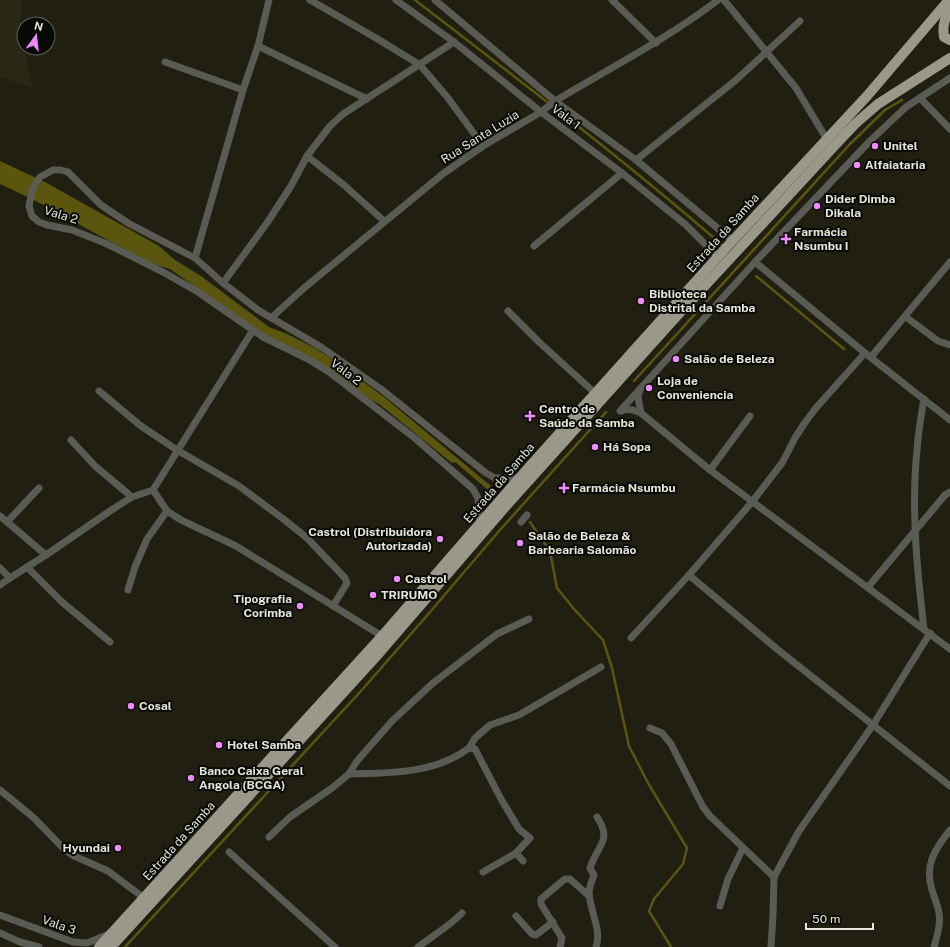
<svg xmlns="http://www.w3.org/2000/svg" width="950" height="947" viewBox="0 0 950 947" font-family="'Public Sans',sans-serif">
<rect width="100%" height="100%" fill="#201f12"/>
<polygon fill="#292815" points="0,0 21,0 21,35 33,88 0,77"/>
<polygon fill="#5a560f" points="0,161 45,182 159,246 175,260 201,276 269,327 287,334 315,348 335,361 384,397 491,486 488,490 455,462 452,463 379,404 354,391 265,336 170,269 150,263 36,201 0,184"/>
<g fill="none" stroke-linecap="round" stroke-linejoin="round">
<g stroke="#5a560f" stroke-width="2.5">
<path d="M 415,0 C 519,80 623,159 722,245"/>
<polyline points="756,276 844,349"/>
<polyline points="634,381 850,144 885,110 902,100"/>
<polyline points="530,522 550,551 557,588 574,609 603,640 612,668 629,746 648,783 687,848 683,864 654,899 649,911 671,947"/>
<polyline points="125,947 361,691 431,611 499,531 606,412"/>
</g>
<g stroke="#5b5b55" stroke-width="7">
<polyline points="310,0 376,38 420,65 448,98 483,146"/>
<polyline points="396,0 454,42 541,112 622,173 686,225 718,257"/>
<polyline points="435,0 555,101 636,160 733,241"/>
<polyline points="612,0 656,43"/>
<polyline points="724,0 796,88 826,138"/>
<polyline points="258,46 367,99"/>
<polyline points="165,62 243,90"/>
<polyline points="920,98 950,129"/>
<polyline points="307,156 344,185 384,221"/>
<polyline points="636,160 736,80 800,21"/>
<polyline points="534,246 622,173"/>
<polyline points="195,258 243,90 258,46 269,0"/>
<polyline points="755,262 865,353 950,420"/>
<polyline points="223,283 267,223 291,186 307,156 330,126 343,114 454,42"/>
<polyline points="508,311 540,343 596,394"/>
<polyline points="906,317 938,341 950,345"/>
<path d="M 271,318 L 304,288 L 444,173 L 483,146 L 541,112 L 555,101 C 610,68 667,39 718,0"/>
<polyline points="871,357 950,262"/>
<polyline points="640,390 638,397 641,413"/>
<polyline points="99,391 141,426 177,450 239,486 286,521 307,538 345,578 347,583 333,606"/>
<polyline points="620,411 755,262 870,141 906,107 950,78"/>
<path d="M 621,411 C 629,408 634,410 641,413 L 710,470 L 950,649"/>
<polyline points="71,440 95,466 132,497"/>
<polyline points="710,470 750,416"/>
<polyline points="153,490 167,511 181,520 236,546 382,636"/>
<polyline points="0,516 46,555"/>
<polyline points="7,522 39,488"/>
<polyline points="521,522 527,515"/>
<polyline points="480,525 478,498 473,489 416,439 329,372 308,359 263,337 198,292 163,272 105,243 72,230 47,225 39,222 32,216 29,206 32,191 35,184 40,177 53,170 61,170 68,172 101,205 128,223 195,258 223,283 258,310 321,347 381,389 486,473 495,478 520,478"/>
<polyline points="27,567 62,602 110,642"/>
<polyline points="0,568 10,578"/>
<polyline points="689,575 777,649 950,786"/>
<polyline points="0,585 10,578 46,555 110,511 132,497 153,490 253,330"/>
<polyline points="868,587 945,495 950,492"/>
<polyline points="128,590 135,567 147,539 167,511"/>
<path d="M 924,629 C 917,570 911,509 917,450 C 918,433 921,416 924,399"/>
<polyline points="631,638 689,575 752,502 782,463 795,438 804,424 815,409 865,353"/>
<polyline points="650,728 662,733 671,744 703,807 710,816 774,877"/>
<polyline points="469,748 475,738 490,725 519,715 601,667"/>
<path d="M 349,774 C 389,773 435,774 469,748 L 475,749 L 501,799 L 519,829 L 530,838 L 516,853 L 483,872"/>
<polyline points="0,790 34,818 65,850 74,856 108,871 144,898"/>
<polyline points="269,837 290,817 332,788 349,774 357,761 392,721 433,683 497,634 529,619"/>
<polyline points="229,852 335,947"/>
<polyline points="516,853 523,861"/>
<polyline points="720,906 728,879 743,848"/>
<polyline points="0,915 73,942 87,943 109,934"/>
<polyline points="516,916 532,934 536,935 553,922"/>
<polyline points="0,933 20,942 39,947"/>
<path d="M 418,947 C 432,936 450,926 462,913"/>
<polyline points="560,947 562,938 541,904 541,899 565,879 570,879 589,896"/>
<path d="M 596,947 C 602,930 590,911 589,893 C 589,887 592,881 594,875 L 590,868 C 597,846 613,840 597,817"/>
<polyline points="771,947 773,915 774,877 799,831 873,725 930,633"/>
<path d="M 934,947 C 937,936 941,925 939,913 C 938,905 934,898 932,890 C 924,865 935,849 950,830"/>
</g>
<g stroke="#99988b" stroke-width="10">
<path d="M 950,8 C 945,19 942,25 944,37 L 950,40"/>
<polyline points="99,947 382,636 530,466 724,250 867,96 949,0"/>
<polyline points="111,947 374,659 506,506 676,317 836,144 855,124 878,104 950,58"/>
</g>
</g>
<g fill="#ec8cfa" stroke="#090905" stroke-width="1.5">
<circle cx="875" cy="146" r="4"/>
<circle cx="857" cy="165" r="4"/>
<circle cx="817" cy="206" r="4"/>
<path d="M784 233h4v4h4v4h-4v4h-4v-4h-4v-4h4z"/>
<circle cx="641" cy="301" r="4"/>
<circle cx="676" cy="359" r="4"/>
<circle cx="649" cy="388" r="4"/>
<path d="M528 410h4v4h4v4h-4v4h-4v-4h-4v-4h4z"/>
<circle cx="595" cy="447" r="4"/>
<path d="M562 482h4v4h4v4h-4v4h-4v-4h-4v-4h4z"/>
<circle cx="440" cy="539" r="4"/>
<circle cx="520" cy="543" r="4"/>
<circle cx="397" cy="579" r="4"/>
<circle cx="373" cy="595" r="4"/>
<circle cx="300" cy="606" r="4"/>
<circle cx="131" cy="706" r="4"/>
<circle cx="219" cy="745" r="4"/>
<circle cx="191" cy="778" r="4"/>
<circle cx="118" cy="848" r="4"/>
</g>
<g text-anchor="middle" stroke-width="4" stroke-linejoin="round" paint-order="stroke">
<g font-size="12" fill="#e6e6de" stroke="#090905">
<text transform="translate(566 117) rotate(37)" y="4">Vala 1</text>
<text transform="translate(480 137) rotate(-32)" y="4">Rua Santa Luzia</text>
<text transform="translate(61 215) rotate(17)" y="4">Vala 2</text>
<text transform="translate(723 233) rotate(-48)" y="4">Estrada da Samba</text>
<text transform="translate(346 372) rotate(37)" y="4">Vala 2</text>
<text transform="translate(499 483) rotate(-49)" y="4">Estrada da Samba</text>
<text transform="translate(179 841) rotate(-48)" y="4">Estrada da Samba</text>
<text transform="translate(59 925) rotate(19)" y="4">Vala 3</text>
</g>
<g font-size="12" font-weight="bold" fill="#e6e6de" stroke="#090905" text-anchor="start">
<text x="883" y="150">Unitel</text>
<text x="865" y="169">Alfaiataria</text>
<text x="825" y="203">Dider Dimba<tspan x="825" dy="14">Dikala</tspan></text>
<text x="794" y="236">Farmácia<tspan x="794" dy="14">Nsumbu I</tspan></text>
<text x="649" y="298">Biblioteca<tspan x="649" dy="14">Distrital da Samba</tspan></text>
<text x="684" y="363">Salão de Beleza</text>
<text x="657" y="385">Loja de<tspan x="657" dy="14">Conveniencia</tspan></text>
<text x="539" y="413">Centro de<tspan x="539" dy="14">Saúde da Samba</tspan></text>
<text x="603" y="451">Há Sopa</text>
<text x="572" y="492">Farmácia Nsumbu</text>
<text x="432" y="536" text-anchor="end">Castrol (Distribuidora<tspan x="432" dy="14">Autorizada)</tspan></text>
<text x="528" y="540">Salão de Beleza &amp;<tspan x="528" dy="14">Barbearia Salomão</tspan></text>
<text x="405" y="583">Castrol</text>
<text x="381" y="599">TRIRUMO</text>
<text x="292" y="603" text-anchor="end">Tipografia<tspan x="292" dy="14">Corimba</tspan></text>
<text x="139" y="710">Cosal</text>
<text x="227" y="749">Hotel Samba</text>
<text x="199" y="775">Banco Caixa Geral<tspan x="199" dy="14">Angola (BCGA)</tspan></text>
<text x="110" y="852" text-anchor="end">Hyundai</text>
</g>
</g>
<g transform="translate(36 36) rotate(15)"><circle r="19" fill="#090905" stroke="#61615c"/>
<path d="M0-3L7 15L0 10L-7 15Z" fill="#ec8cfa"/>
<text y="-6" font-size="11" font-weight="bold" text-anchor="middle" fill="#e6e6de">N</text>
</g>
<path d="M806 923v6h67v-6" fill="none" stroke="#e6e6de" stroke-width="2"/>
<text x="812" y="923" font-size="12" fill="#e6e6de" stroke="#090905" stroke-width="3" paint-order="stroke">50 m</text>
</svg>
